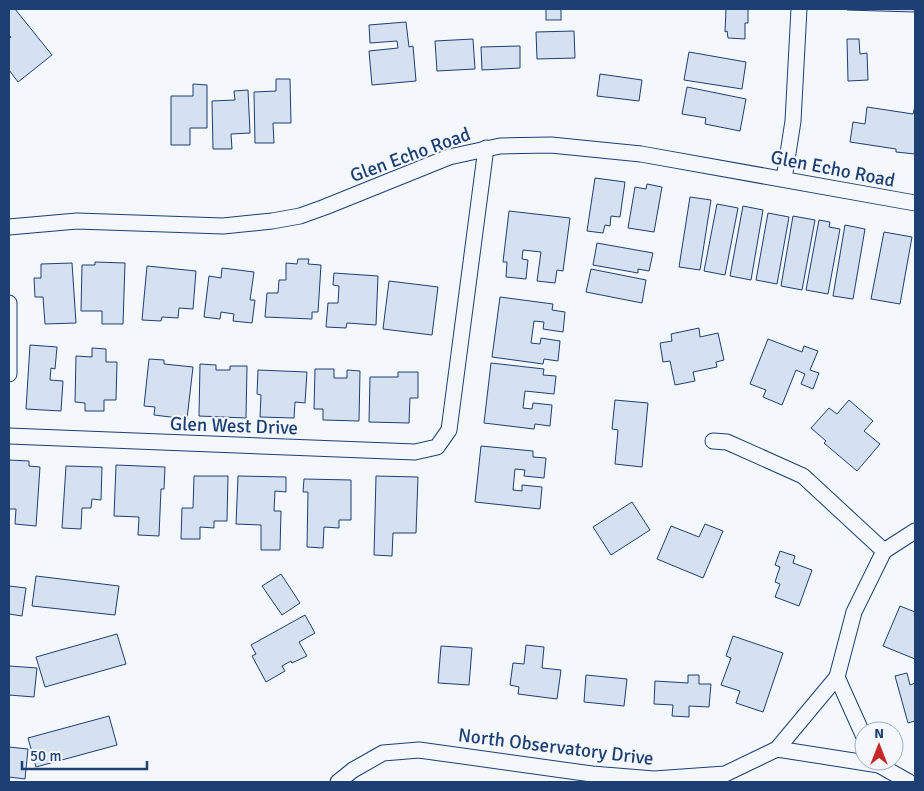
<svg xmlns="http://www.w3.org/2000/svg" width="924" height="791" viewBox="0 0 924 791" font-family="Signika,sans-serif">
<rect width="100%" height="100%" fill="#f4f7fb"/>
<g fill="#d5e0f0" stroke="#1d3f73">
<polygon points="9,9 15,9 52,55 18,82 9,70 9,39 11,37 9,35"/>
<rect x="546" y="9" width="15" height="11"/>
<polygon points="726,9 748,9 748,23 745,23 745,39 728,38 727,31 725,32"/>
<polygon points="847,9 915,9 915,12 847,10"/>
<polygon points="406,22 409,47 413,46 416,81 372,85 369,51 398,48 397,41 370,43 369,25"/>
<polygon points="574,31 575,58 537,59 536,32"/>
<polygon points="473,39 475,69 437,71 435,41"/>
<polygon points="847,39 859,39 860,54 867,53 868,80 848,81"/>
<polygon points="520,46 520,68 482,70 481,47"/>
<polygon points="689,52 746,62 742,89 684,80"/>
<polygon points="600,74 642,80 639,101 597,96"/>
<polygon points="276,79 290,79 291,123 273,123 274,143 255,143 254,92 276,91"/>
<polygon points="193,84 207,85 207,128 190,128 190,145 171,145 171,96 193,96"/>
<polygon points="687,87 746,99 740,131 705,124 706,118 682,114"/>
<polygon points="248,90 250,133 231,134 232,149 213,149 212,101 235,100 234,91"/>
<polygon points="915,106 915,154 896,152 896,149 850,142 853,122 865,124 867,107 913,114"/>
<polygon points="595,178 625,182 620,217 611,216 610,226 605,225 603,233 587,231"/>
<polygon points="647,184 662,187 654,232 628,228 635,187 646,189"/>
<polygon points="690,197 711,200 700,270 679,267"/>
<polygon points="717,204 738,208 725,275 704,271"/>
<polygon points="743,206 763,210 751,280 730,276"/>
<polygon points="509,211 570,218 563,271 557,270 555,283 537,281 541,252 523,250 522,259 528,260 526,279 506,277 507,262 503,262"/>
<polygon points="768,213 789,217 777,284 756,280"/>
<polygon points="793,216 815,220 802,290 781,286"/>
<polygon points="819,220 830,222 829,227 840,229 828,294 806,290"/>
<polygon points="845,225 865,229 853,299 833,296"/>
<polygon points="884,232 912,237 900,304 871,299"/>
<polygon points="597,243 653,253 649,271 638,269 638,273 593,265"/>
<polygon points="298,259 309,259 308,264 321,265 318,312 312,312 312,319 265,317 267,293 278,293 279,280 286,280 286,263 297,264"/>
<polygon points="95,262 125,263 123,324 102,324 102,311 81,311 82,265 95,265"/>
<polygon points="72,263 76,323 45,324 43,297 35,297 34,278 41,278 41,264"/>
<polygon points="147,266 196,271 193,309 179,308 178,318 162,317 161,321 142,320"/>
<polygon points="222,268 254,272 250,300 255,300 252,323 233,321 234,314 221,312 220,319 204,317 209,276 221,278"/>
<polygon points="591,269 646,280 642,303 586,292"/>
<polygon points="334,273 378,276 376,325 347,323 346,328 326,327 328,303 338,303 339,286 333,285"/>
<polygon points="389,281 438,287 432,335 383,329"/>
<polygon points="500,297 553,304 552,310 565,312 563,332 543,329 544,322 534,321 531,343 540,344 541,338 560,341 558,361 544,359 543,364 492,357"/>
<polygon points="699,328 700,337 718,333 724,360 716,362 717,367 693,372 695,381 675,385 670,361 663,362 660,343 672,341 671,334"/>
<polygon points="768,339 802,352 804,346 818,351 810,370 819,373 813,389 801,384 805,374 796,370 782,405 763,397 766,390 750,384"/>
<polygon points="30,345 57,347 55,369 51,368 50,380 63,381 61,411 26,409"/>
<polygon points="92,348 106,349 106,362 117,362 116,400 104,400 104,411 85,411 85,403 75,402 76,356 92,357"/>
<polygon points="149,359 164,360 164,364 193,367 187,419 154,415 155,407 144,406"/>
<polygon points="491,363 544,369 543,375 556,376 554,394 525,391 523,408 532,409 533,403 552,405 550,426 535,424 534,429 484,423"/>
<polygon points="200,364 216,365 216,370 230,370 230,366 247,366 246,418 199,416"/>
<polygon points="315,369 334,369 334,378 347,378 347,370 360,371 359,421 323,420 323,409 314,409"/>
<polygon points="258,370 307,372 305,403 295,402 294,418 260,417 261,395 257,394"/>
<polygon points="398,372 418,372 418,398 410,398 409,423 369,422 370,377 398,377"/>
<polygon points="615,400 648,403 642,467 615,464 618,430 612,429"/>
<polygon points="849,400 873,421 864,431 880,444 857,471 824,443 826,441 811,428 829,408 837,414"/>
<polygon points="481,446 533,451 533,457 546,458 544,478 524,476 525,470 515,469 513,490 522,491 522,485 542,487 540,509 475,502"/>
<polygon points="9,460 29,461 29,466 40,467 36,526 15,524 16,509 9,509"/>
<polygon points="116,465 165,467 164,489 161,489 159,536 138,535 139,517 114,516"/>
<polygon points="66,466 102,467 101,500 92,499 91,508 82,508 81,529 62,528"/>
<polygon points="194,476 228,476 227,521 214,521 214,528 200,527 200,539 181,539 182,508 193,508"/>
<polygon points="238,476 286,477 286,492 275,491 274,511 281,511 280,550 261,550 261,525 236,524"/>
<polygon points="376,476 418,477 416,533 393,533 392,556 374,555"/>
<polygon points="304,479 351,480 351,520 339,520 339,528 324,527 323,548 307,547 308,492 303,492"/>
<polygon points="632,502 650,530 611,555 593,527"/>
<polygon points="705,524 723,531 703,578 657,559 671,526 699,537"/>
<polygon points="780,551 795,556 793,563 812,570 799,606 775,597 780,584 775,582 780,567 775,565"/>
<polygon points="281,574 300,603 282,615 262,586"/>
<polygon points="36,576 119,586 115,615 32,606"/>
<polygon points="9,586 26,588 22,616 9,614"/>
<polygon points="900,606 915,612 915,659 883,646"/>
<polygon points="305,615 315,633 299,642 307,656 292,663 291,661 282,666 285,671 266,682 252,656 256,654 251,645"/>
<polygon points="117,634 126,664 45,687 36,657"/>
<polygon points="733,636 783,653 763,712 736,703 740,691 721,685 731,658 726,656"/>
<polygon points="526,645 544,647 542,668 561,670 557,699 518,694 519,687 510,685 513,663 524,664"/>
<polygon points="441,646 472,648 469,685 438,683"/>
<polygon points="9,666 37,668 34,697 9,695"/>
<polygon points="907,673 910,685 915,683 915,721 908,723 895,676"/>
<polygon points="586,675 627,679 624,706 584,702"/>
<polygon points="688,675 699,675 699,684 711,684 709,707 689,706 689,717 672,716 673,705 654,704 655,681 688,683"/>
<polygon points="109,716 117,745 36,767 28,738"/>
<polygon points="9,747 28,749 25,779 9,777"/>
</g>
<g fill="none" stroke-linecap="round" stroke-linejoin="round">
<defs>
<g id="minor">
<polyline points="784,179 793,121 799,9"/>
<polyline points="9,227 77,221 223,226 272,221 300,216 325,207 449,157 500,146 551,145 641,154 915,203"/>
<polyline points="9,303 9,374"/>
<polyline points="9,436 415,452 437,447 449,430 486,148"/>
<polyline points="713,441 727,442 803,476 884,551"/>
<polyline points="837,677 864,737"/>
<polyline points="777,749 879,765"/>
<polyline points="877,761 879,765 909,782"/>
<polyline points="338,782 353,770 383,753 419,750 592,774 654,779 725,774 777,749 837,677 854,612 884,551 915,531"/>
</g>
</defs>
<use href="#minor" stroke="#1d3f73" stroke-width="17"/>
<use href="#minor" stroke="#f4f7fb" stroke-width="15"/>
</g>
<g text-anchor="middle" stroke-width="4" stroke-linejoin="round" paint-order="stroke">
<g font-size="19" fill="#1d3f73" stroke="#f4f7fb">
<text transform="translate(410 154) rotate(-20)" y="7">Glen Echo Road</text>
<text transform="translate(833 168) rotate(11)" y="7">Glen Echo Road</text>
<text transform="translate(234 425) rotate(2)" y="7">Glen West Drive</text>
<text transform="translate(556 746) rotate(7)" y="7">North Observatory Drive</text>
</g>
</g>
<rect width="924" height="791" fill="none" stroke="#1d3f73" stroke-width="20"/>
<g transform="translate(879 746)"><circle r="24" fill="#f4f7fb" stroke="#9eadc5"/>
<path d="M0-4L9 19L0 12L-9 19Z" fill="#c62828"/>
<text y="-8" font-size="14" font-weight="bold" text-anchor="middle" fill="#1d3f73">N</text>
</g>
<path d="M22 761v8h125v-8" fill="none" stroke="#1d3f73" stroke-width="2.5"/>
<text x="30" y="761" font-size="15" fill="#1d3f73" stroke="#f4f7fb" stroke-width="4" paint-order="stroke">50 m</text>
</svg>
